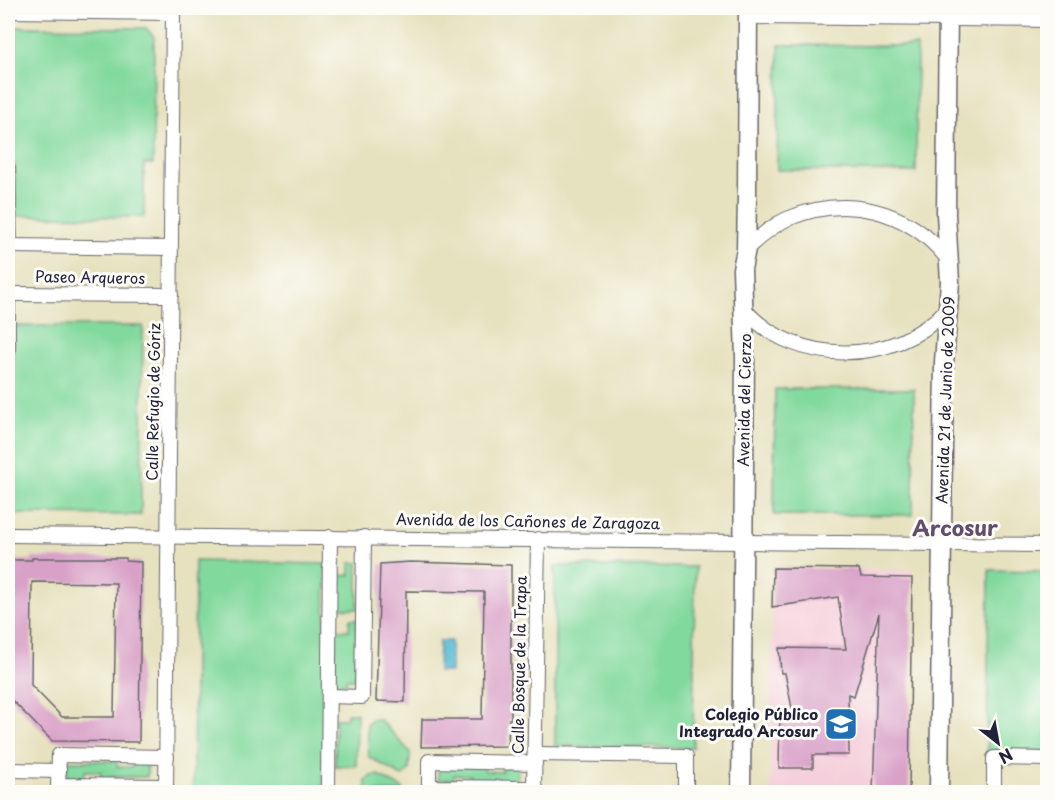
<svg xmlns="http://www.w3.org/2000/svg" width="1055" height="800" viewBox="0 0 1055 800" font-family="'Playpen Sans',sans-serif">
<rect width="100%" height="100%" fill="#fdfcf7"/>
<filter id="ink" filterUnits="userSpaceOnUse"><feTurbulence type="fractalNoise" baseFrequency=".0167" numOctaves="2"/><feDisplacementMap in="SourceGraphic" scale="12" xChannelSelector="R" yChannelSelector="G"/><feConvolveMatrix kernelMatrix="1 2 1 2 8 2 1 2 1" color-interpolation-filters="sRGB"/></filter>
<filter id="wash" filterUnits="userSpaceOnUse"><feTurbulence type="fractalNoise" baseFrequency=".008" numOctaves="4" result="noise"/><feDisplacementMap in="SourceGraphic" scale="24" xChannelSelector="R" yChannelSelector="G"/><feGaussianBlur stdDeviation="1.35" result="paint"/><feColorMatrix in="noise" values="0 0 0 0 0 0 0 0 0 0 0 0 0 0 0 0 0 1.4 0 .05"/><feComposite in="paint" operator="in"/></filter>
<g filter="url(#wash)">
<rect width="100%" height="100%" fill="#e6e1be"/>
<polygon fill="#f5cfdb" points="773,568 912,570 909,792 770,792"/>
<g fill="#82d99d" stroke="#527e6c" stroke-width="1.5">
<polygon points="13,27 146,28 154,37 153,164 144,164 144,217 15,216 15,163 8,162 8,33"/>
<polygon points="779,45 917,46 916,172 777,170"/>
<polygon points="13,326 143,326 141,515 8,514 8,380 12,380"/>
<polygon points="775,389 914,389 913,515 774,515"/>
<polygon points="195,561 326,564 323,792 193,792"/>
<polygon points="350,563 358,563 358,609 336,608 336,576 350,575"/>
<polygon points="555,566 695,567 693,748 555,746"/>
<polygon points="989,570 1047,571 1047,752 987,751"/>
<polygon points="350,619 357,619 355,679 346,679 346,684 334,684 335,630 349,630"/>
<polygon points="347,713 357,713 356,766 335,766 335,719 346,719"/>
<polygon points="372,719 380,720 410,752 409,771 402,776 369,757 367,725"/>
<polygon points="67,761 117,761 117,767 133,767 133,762 147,762 147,777 101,777 101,772 85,771 84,777 67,777"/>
<polygon points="438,766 484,766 485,771 502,772 502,766 517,766 517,780 470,780 470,775 454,775 453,780 438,780"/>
<polygon points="378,775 403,789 405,792 366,792 366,781 371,776"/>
</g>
<polygon fill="#56bbd4" stroke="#3c6e88" stroke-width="1.5" points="439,641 451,641 451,672 438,672"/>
<g id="blocks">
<g fill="#d9a1c8" fill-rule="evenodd">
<path d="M 32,558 L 126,558 L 126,561 L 141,562 L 139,742 L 52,741 L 8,696 L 8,575 L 10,575 L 10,560 L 32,560 ZM 32,582 L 116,583 L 114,717 L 62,717 L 31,685 Z"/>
<polygon points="410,562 511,565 511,719 509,719 508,746 421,747 422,719 482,719 484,592 406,591 405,702 376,701 380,564"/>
<polygon points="773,568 859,569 861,577 912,578 909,792 873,792 879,613 854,696 848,694 849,755 813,755 813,768 779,768 780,713 793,713 785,673 781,673 779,648 846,649 838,597 772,607"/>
</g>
</g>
</g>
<g filter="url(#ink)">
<use href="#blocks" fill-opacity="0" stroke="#676569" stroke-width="1.5"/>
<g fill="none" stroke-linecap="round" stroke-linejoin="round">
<defs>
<g id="minor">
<polyline points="8,11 173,13 166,792"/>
<polyline points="748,17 1048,20"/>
<polyline points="8,168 10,246"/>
<polyline points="8,246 170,248"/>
<path d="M 746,249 C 759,238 771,226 787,219 C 846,194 907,209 947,258"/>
<polyline points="8,294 171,295"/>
<path d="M 745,310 C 796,368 896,365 946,310"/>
<polyline points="8,351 8,294"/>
<polyline points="8,535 1048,545"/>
<polyline points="329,696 362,697 364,537"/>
<polyline points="535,754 686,756 686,792"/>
<polyline points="8,770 59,771"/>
<polyline points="166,786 58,785 59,755 167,757"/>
<polyline points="535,788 429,787 429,761 535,763"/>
<polyline points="328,792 330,537"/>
<polyline points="534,792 538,539"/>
<polyline points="994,792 994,758 1048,759"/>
</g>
<g id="major">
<polyline points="741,792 745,358 742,269 746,249 747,198 748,8"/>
<polyline points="939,792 944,362 950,282 946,214 948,8"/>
</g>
</defs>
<use href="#minor" stroke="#676569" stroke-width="16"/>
<use href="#major" stroke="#676569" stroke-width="21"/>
<use href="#minor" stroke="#fff" stroke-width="14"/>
<use href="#major" stroke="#fff" stroke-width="18"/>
</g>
</g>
<defs>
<symbol id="school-square" viewBox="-11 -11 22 22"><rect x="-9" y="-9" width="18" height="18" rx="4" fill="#1f6fb2" stroke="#fdfcf7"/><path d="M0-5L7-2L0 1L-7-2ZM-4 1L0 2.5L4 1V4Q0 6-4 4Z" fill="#fff"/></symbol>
</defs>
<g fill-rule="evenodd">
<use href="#school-square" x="822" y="705" width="38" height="38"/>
</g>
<g text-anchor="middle" stroke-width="6" stroke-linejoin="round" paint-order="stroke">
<g font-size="15" fill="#22223b" stroke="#fdfcf7">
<text transform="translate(90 278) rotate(1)" y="5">Paseo Arqueros</text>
<text transform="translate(745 400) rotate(-89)" y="5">Avenida del Cierzo</text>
<text transform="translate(946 400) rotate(-88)" y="5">Avenida 21 de Junio de 2009</text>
<text transform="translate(154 402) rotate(-89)" y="5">Calle Refugio de Góriz</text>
<text transform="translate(528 522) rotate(1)" y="5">Avenida de los Cañones de Zaragoza</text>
<text transform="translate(520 665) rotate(-89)" y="5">Calle Bosque de la Trapa</text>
</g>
<g font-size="15" font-weight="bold" fill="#22223b" stroke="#fdfcf7" text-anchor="end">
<text x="818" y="720">Colegio Público<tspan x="818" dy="17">Integrado Arcosur</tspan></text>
</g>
<g font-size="21" font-weight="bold" fill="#624e6c" stroke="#fdfcf7">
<text x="955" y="536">Arcosur</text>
</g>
</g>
<rect width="1055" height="800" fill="none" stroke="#fdfcf7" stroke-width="30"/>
<g transform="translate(998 743) rotate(149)" stroke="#fdfcf7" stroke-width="4.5" paint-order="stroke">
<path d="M0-4.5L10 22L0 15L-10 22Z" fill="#22223b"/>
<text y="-9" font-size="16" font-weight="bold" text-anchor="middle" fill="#22223b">N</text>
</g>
</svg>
